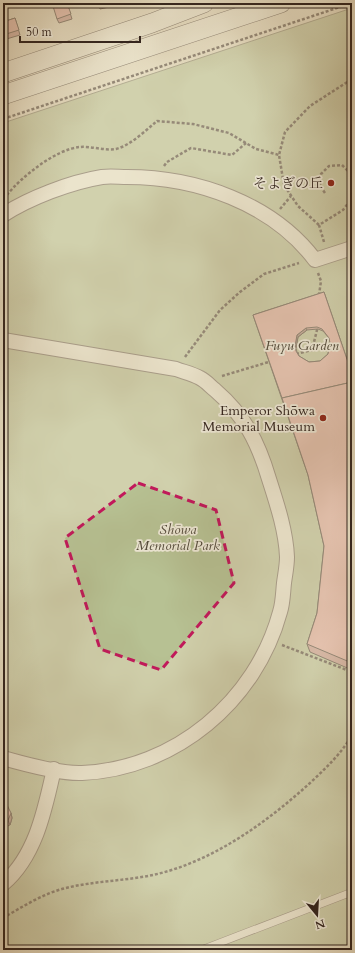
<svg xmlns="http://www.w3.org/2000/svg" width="355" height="953" viewBox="0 0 355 953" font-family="Cardo,'Noto Serif JP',serif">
<rect width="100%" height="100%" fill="#e7dec3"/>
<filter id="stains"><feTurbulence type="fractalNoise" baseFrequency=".005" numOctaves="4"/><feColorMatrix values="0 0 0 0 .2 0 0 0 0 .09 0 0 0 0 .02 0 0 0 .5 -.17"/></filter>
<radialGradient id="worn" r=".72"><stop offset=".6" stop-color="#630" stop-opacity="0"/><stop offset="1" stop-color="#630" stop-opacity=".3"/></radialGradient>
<polygon fill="#b7c193" stroke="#757359" points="352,8 352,950 3,950 3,123"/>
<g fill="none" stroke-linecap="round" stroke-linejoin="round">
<defs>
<polyline id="lane" points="201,950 352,892"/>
<g id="street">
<path d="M 3,215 C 29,198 71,182 102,177 C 110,176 119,177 127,177 C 196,177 272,203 315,260 L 352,248"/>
<path d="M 3,340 L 176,369 C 184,372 193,374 200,378 C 206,381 210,386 215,390 C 245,416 258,442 269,479 C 277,504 286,531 287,557 C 287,566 285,575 284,583 C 283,592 283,603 280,612 C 256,701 175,769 82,773 C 60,774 24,764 3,758"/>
<path d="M 3,884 C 36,856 45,809 54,769"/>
</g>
<g id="secondary">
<polyline points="3,73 152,23 204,3"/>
<polyline points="3,95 281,3"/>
</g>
</defs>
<use href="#lane" stroke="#605348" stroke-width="8"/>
<use href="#street" stroke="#605348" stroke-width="16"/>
<use href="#secondary" stroke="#33251f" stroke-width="20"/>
<g stroke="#33251f" stroke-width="2.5" stroke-dasharray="3 2" stroke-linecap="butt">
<polyline points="3,119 352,3"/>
<polyline points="164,166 167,162 191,148 232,155 246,143"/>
<polyline points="325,193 320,186 321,174 329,166 342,165 351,174 352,177"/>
<path d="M 7,195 C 21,177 56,149 80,147 C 91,146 105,151 116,149 C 131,145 145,131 157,121 L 193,124 L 229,133 L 256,149 L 279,155"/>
<polyline points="280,209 291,196"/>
<polyline points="319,225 298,206 284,185 279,155 285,132 310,106 352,79"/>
<polyline points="324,242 319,225 343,210 352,198"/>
<polyline points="318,273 321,281 319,295"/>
<polyline points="296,354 312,350 318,326"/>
<polyline points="185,357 220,310 240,292 264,274 299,263"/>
<polyline points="222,376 272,361"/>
<polyline points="282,645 352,672"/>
<path d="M 3,918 C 22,907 44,893 66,888 C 94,881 124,881 153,875 C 212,862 266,823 310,783 C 326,768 341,754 352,735"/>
</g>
<use href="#lane" stroke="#efead8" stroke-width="7"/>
<use href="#street" stroke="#efead8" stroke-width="14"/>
<use href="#secondary" stroke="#efead8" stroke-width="19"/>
</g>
<g fill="#c68f87" stroke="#33251f" fill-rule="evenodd">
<polygon points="67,3 72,19 59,23 57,19"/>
<polygon points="98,3 123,3 123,4 100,9"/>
<polygon points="15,18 20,35 3,40 3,22"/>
<path d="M 324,292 L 352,374 L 352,670 L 310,652 L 307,644 L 317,613 L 324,546 L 308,475 L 253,315 ZM 318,329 L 323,331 L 330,339 L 330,343 L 328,354 L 320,361 L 309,362 L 299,356 L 297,352 L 296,348 L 298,337 L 307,330 Z"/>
<polygon points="3,802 11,813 12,818 10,825 3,828"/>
</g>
<g fill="#a1746e" stroke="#33251f">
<polygon points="306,328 307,330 298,337 296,348 295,346 297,335"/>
<polygon points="11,813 12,818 10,825 8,820"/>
<polygon points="5,843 7,847 4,857 3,859 3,852"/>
</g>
<g fill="#e6a69d" stroke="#33251f" fill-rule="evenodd">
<polygon points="52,3 67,3 71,14 57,19"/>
<polygon points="15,18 19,30 3,35 3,22"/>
<path d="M 324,292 L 352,374 L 352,382 L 282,398 L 253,315 ZM 317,327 L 322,329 L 329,338 L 330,343 L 328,354 L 320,361 L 309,362 L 299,356 L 296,351 L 295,346 L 297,335 L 306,328 Z"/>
<polygon points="352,382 352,663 307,644 317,613 324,546 308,475 282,398"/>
<polygon points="3,802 6,803 11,813 8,820 3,823"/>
<polygon points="3,839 5,843 3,852"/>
</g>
<path d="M0 0H355V953H0ZM 138,483 L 216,510 L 234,583 L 161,670 L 100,649 L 65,538 Z" fill="#e7dec3" fill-opacity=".55" fill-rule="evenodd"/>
<path fill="none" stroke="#c2185b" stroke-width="3" stroke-dasharray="8 5" stroke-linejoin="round" d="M 138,483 L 216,510 L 234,583 L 161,670 L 100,649 L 65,538 Z"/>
<g fill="#8f2418" stroke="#efead8" stroke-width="1.5">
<circle cx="331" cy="183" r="4"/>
<circle cx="323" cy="418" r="4"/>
</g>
<g text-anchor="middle" stroke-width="3.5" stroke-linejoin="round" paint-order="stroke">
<g font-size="14" fill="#33251f" stroke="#efead8" text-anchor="end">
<text x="323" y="188">そよぎの丘</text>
<text x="315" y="415">Emperor Shōwa<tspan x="315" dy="16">Memorial Museum</tspan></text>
</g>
<g font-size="14" font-style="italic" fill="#544c3c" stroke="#efead8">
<text x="302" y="350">Fuyu Garden</text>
<text x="178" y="534">Shōwa<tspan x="178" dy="16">Memorial Park</tspan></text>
</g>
</g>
<rect width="355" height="953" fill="none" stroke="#e7dec3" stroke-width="16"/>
<rect x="4" y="4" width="347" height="945" fill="none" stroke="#33251f" stroke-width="2"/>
<rect x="8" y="8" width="339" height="937" fill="none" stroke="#33251f"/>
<g transform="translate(317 915) rotate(162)" stroke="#efead8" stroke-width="3" paint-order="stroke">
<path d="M0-3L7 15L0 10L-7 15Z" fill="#33251f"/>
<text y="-6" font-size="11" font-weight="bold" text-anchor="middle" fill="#33251f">N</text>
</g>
<path d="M20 36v6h120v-6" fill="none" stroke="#33251f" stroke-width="2"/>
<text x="26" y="36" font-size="12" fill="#33251f" stroke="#efead8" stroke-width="3" paint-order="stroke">50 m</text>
<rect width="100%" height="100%" filter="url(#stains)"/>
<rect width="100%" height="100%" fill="url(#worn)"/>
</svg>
